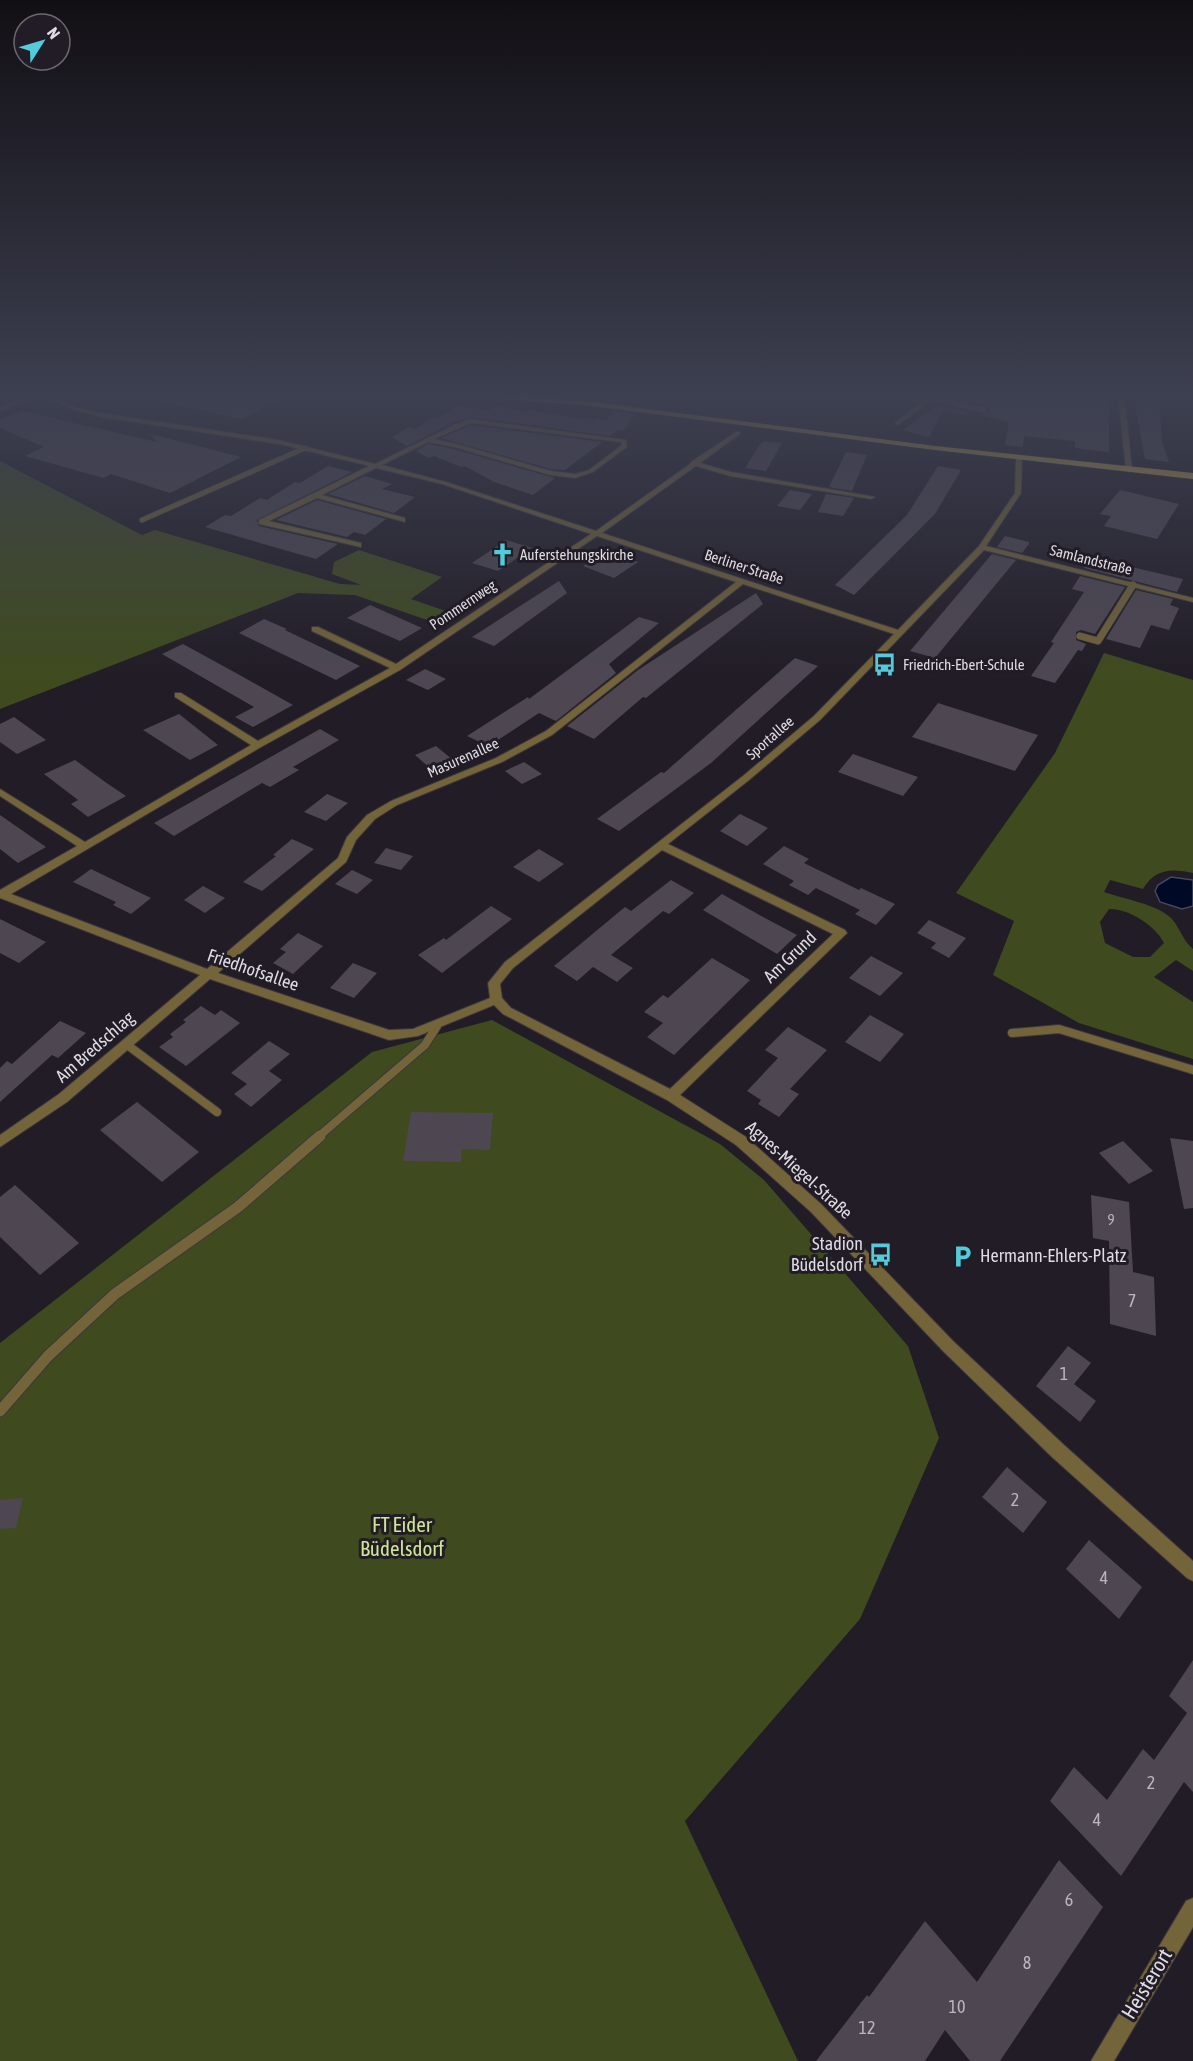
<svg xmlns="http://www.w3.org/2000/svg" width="1193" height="2061" viewBox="0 0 1193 2061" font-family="'Asap Condensed',sans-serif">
<rect width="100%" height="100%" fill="#211c25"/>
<g fill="#3f4b1e" fill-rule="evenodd">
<polygon points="0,461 142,535 155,530 340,584 361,585 332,574 334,562 359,550 442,577 411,599 460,616 444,626 355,595 298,593 0,709"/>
<path d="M 1104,653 L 1193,680 L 1193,873 C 1171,868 1155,869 1143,889 L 1110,880 L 1104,892 C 1123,899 1157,904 1171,918 C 1180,927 1182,940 1193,949 L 1193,971 L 1176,960 L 1154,977 L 1193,1002 L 1193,1059 L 1079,1023 L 993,975 L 1014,921 L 956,893 L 1055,753 ZM 1109,909 C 1128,908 1156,926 1164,943 L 1150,957 L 1133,957 L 1105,943 L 1100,922 Z"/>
<polygon points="492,1020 720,1144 764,1180 908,1346 939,1438 860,1619 685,1821 798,2061 0,2061 0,1343 372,1052"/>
</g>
<polygon fill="#000926" stroke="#43485e" stroke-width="1.5" points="1171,877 1193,880 1193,906 1182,909 1160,902 1155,891 1158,885"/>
<g fill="#4e4752">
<polygon points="165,394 285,394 243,419 164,402"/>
<polygon points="954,394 1109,394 1109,452 1075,448 1075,441 1024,436 1023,447 1005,445 1009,422 968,412 965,415 944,410 929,437 903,430 938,405 983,415 988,413 989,409 986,405 949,397"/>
<polygon points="1133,394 1159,397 1162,441 1169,462 1145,459"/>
<polygon points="458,405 488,411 496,405 526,412 530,410 593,420 596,418 607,420 614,411 635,414 623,431 618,430 610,436 471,417 455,422 407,446 392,437 409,427 415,429 435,416 440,417"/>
<polygon points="23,411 157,442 151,434 241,457 170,493 111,474 104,478 25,456 44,447 0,428 0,419"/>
<polygon points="471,425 602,442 565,470 551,469 441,438"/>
<polygon points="765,441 782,443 766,471 745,468 760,444"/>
<polygon points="428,444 453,449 555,478 533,495 494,482 465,466 461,467 434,456 429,458 416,451"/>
<polygon points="846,452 867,455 852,491 829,487"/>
<polygon points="328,466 352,472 257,520 259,526 338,544 316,559 205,527 225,515 231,516 260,498 267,500 295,482 300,483"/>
<polygon points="938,466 961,470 935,514 854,595 835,585 907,515"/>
<polygon points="365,476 392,484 382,489 415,497 394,513 328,494"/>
<polygon points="790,490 812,494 800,510 777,506"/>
<polygon points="1120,490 1179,504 1157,539 1104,526 1111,516 1100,514"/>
<polygon points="826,494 854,498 843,516 818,512"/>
<polygon points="317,500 386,519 365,535 354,532 347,537 276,520"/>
<polygon points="1005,536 1029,542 1029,544 1022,553 997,547"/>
<polygon points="506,540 532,548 498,571 472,563"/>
<polygon points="610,549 636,558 634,560 638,562 614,578 583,566"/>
<polygon points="992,554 1016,560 935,658 910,651"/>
<polygon points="1090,559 1122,567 1123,565 1183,579 1177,592 1084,568"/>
<polygon points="1080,576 1125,587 1095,634 1081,630 1076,632 1076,640 1086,644 1082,651 1078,650 1055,683 1031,676 1054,643 1051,642 1084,592 1072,589"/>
<polygon points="559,581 567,593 494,646 472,637"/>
<polygon points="1136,590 1173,599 1170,605 1179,608 1169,630 1151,625 1140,648 1106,639"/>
<polygon points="756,593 763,604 646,698 643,697 594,739 567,726 638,670"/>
<polygon points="370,605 422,628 400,641 347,618"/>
<polygon points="639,617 659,623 609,664 616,673 556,721 539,713 498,740 497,737 486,745 467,736 528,697 529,699"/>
<polygon points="264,619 287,629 285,630 360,666 336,680 239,633"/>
<polygon points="183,644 236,673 293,705 253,727 235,717 254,707 162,654"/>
<polygon points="795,658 818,666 711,763 619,831 597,819 661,772 664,773"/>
<polygon points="425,669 446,679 428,690 406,680"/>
<polygon points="938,703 1038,735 1015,771 912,737"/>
<polygon points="179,714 218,745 190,760 143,730"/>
<polygon points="14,717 46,740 17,754 0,742 0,724"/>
<polygon points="320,729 339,740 293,767 299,770 270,787 262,783 174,836 154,823"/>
<polygon points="436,746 453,760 431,769 415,755"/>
<polygon points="853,754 918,777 903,796 838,772"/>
<polygon points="75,760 108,784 126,796 88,817 71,804 78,800 44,774"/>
<polygon points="524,762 542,774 522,784 505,771"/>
<polygon points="327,794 348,803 326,821 304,812"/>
<polygon points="740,814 768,828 747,846 720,831"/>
<polygon points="0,815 46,847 18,863 0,849"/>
<polygon points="292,839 314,849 262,891 243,882 276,856 273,855"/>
<polygon points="784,846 809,859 804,863 859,890 861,888 895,904 876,925 855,914 860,910 816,888 808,895 789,885 794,881 763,864"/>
<polygon points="386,848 413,856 401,870 374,863"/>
<polygon points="539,849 564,864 539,882 513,867"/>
<polygon points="91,869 151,898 131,914 113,905 116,902 73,882"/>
<polygon points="352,870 373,880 357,894 335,884"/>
<polygon points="671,880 694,893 669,914 663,911 611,955 633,968 617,982 593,967 577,981 554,966 625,907 631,911"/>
<polygon points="203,886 225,898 205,913 184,900"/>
<polygon points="722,894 765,918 797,935 777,954 703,910"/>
<polygon points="491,906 512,919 442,973 418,955 444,938 446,940"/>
<polygon points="0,919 46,942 19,963 0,953"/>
<polygon points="929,920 966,938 949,958 931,948 936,943 917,933"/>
<polygon points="298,933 323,946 293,974 273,963 286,952 280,949"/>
<polygon points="871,956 903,973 880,996 849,978"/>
<polygon points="712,958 750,980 674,1055 647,1037 663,1023 644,1012 663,995 668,998"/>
<polygon points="353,963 377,973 354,998 330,988"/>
<polygon points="201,1006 215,1015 221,1010 240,1023 186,1066 159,1047 173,1037 170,1034 186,1022 183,1020"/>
<polygon points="870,1015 904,1034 880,1062 845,1042"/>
<polygon points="60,1021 86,1033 58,1058 52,1055 0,1102 0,1068 7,1061 12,1064"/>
<polygon points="788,1027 827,1050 790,1089 799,1094 779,1117 758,1104 761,1100 747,1091 778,1058 765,1050"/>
<polygon points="269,1041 290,1054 269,1071 282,1080 251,1107 234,1094 247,1084 231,1073"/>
<polygon points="137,1102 199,1152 162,1182 100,1130"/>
<polygon points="411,1112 493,1113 490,1150 462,1149 461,1162 403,1161"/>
<polygon points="1170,1138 1193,1141 1193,1208 1184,1209"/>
<polygon points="1123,1141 1153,1171 1129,1184 1099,1153"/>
<polygon points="15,1185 79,1243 40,1275 0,1237 0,1197"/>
<polygon points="1091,1195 1129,1202 1133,1272 1154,1277 1156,1336 1110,1324 1109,1241 1093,1238"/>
<polygon points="1068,1346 1091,1363 1074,1384 1096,1401 1080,1422 1036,1386"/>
<polygon points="1007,1467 1047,1502 1023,1533 982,1497"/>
<polygon points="23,1498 16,1528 0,1529 0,1500"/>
<polygon points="1089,1540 1142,1587 1119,1619 1066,1569"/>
<polygon points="1193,1660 1193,1792 1184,1782 1121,1876 1050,1801 1074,1767 1107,1800 1143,1749 1154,1760 1187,1713 1169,1696"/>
<polygon points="1059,1860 1103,1907 1000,2061 970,2061 945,2030 925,2061 816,2061 867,1995 869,1997 925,1921 977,1982"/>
</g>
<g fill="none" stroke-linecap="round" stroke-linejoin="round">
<defs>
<g id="lane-far3">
<polyline points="929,398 984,410"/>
<polyline points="142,520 305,448"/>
</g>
<polyline id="lane-far2" points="1080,636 1098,641 1133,585"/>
<g id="lane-far1">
<polyline points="1012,1033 1059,1029 1193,1070"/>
<polyline points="126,1044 217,1112"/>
<polyline points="318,1137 425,1045 437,1026"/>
</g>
<polyline id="lane" points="0,1411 48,1356 115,1294 238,1207 320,1136"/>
<g id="street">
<path d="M 37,394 L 46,394 L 78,408 L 101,413 L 279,440 L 375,464 L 456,424 L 471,419 L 626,440 L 627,447 L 593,472 L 575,478 L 550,475 L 454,447 L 428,442 L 382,465 L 446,482 L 596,531 L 690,464 L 691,462 L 736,432 L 740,432 L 740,434 L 700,463 L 731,472 L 875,497 L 871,499 L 730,476 L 696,466 L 602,533 L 898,630 L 979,546 L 1015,493 L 1016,458 L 1019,456 L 1022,458 L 1021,493 L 986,546 L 1193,598 L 1193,602 L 984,550 L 820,720 L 749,780 L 668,844 L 845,930 L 847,933 L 680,1095 L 746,1137 L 821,1204 L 953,1341 L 1064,1445 L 1193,1561 L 1193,1581 L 1187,1578 L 1052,1457 L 943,1351 L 811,1212 L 736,1145 L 667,1100 L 503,1014 L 494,1005 L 418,1036 L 389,1040 L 210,979 L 67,1102 L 0,1147 L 0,1135 L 59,1094 L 200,975 L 0,898 L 0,890 L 77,846 L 0,796 L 0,789 L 85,842 L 251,745 L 175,697 L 175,693 L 181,693 L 258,741 L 390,668 L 312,631 L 312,627 L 318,627 L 396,664 L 591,534 L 442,484 L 376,468 L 322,495 L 405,518 L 405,522 L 317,498 L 269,521 L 361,543 L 361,547 L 259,524 L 259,520 L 369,466 L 279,444 L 101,417 L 74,410 L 42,396 L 0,411 L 0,407 ZM 471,423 L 612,441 L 621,442 L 622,445 L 589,470 L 575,474 L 551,471 L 457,444 L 434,439 ZM 597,536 L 736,582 L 546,731 L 496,758 L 391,801 L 367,815 L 347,837 L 338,858 L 207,969 L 11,894 L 261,747 L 400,670 ZM 743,584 L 894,634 L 814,716 L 743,776 L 505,962 L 488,983 L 490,998 L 413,1029 L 389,1030 L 218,973 L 346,862 L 356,840 L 375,819 L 397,805 L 502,762 L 552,735 ZM 662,850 L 833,934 L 670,1089 L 511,1008 L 502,998 L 500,984 L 513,968 Z"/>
<polygon points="887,394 898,394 926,399 933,394 939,394 898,425 895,423 896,422 922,402"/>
<polygon points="1118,394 1124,394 1132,470 1129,472 1126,470"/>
<polygon points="1193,1898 1193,1927 1114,2061 1091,2061 1186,1901"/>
</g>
<polygon id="primary" points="460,394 490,394 584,401 935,446 1193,473 1193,479 935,450 584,405 464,396"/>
</defs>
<use href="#lane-far3" stroke="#3c373f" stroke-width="6"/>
<use href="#lane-far2" stroke="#3c373f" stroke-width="8"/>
<use href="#lane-far1" stroke="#3c373f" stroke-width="10"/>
<use href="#lane" stroke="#3c373f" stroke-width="13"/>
<use href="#street" stroke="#3c373f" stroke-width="2"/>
<use href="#primary" stroke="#3c373f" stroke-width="1"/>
<use href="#lane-far3" stroke="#746439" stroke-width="5"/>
<use href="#lane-far2" stroke="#746439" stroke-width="7"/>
<use href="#lane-far1" stroke="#746439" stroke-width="8"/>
<use href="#lane" stroke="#746439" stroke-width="11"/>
<use href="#street" fill="#746439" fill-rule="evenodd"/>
<use href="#primary" fill="#ccaa49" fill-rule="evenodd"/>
</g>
<linearGradient id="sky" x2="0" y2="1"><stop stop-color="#120f14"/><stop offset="0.58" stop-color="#3d4051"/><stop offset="1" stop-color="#3d4051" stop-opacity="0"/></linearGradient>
<rect width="1193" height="682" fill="url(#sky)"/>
<defs>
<symbol id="church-bare" viewBox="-9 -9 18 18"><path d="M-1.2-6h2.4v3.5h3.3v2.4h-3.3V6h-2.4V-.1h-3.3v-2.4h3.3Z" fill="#53cbda" stroke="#211c25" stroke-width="2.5" paint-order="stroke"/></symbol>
<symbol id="bus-bare" viewBox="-9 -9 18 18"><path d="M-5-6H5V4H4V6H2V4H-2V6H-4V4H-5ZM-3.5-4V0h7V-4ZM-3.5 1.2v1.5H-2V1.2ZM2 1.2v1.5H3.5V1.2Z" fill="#53cbda" stroke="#211c25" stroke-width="2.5" paint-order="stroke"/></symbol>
<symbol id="parking-bare" viewBox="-9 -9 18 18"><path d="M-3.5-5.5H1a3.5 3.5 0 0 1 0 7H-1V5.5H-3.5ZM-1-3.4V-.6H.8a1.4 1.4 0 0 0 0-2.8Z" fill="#53cbda" stroke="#211c25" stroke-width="2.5" paint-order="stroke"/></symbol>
</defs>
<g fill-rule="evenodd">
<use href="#church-bare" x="486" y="538" width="33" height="33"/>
<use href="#bus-bare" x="868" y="648" width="33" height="33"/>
<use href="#bus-bare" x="864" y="1238" width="33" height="33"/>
<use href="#parking-bare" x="946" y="1240" width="33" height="33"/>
</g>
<g text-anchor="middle" stroke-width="6" stroke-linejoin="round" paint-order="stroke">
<g font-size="15" fill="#dfdbe2" stroke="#211c25" text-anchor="start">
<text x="520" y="560">Auferstehungskirche</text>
<text x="903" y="670">Friedrich-Ebert-Schule</text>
</g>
<g font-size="15" fill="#dfdbe2" stroke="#211c25">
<text transform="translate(1091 560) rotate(14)" y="5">Samlandstraße</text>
<text transform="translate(744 567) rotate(18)" y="5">Berliner Straße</text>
<text transform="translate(463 605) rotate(-34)" y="5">Pommernweg</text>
<text transform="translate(770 738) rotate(-41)" y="5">Sportallee</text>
<text transform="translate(463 758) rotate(-24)" y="5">Masurenallee</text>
</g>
<g font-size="15" fill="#bbb6be">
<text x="1111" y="1225">9</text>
</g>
<g font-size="18" fill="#dfdbe2" stroke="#211c25">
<text transform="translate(790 957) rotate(-44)" y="6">Am Grund</text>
<text transform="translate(253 970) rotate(19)" y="6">Friedhofsallee</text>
<text transform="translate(95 1047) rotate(-41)" y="6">Am Bredschlag</text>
<text transform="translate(799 1170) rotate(42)" y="6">Agnes-Miegel-Straße</text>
</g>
<g font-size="18" fill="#dfdbe2" stroke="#211c25" text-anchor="end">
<text x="863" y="1250">Stadion<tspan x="863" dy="21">Büdelsdorf</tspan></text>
<text x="980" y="1262" text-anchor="start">Hermann-Ehlers-Platz</text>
</g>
<g font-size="18" fill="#bbb6be">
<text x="1132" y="1307">7</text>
<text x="1064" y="1380">1</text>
<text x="1015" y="1506">2</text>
<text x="1104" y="1584">4</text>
<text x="1151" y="1789">2</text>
<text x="1097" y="1826">4</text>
<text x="1069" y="1906">6</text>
<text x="1027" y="1969">8</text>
<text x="957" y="2013">10</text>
<text x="867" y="2034">12</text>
</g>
<g font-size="21" fill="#cee691" stroke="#211c25">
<text x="402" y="1532">FT Eider<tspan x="402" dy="24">Büdelsdorf</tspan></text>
</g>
<g font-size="21" fill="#dfdbe2" stroke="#211c25">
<text transform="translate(1147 1984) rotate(-59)" y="7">Heisterort</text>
</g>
</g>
<g transform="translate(42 42) rotate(53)"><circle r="28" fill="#211c25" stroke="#6d6871" stroke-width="1.5"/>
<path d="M0-4.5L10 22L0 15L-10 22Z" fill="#53cbda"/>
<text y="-9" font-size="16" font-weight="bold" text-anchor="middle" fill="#dfdbe2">N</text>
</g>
</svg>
